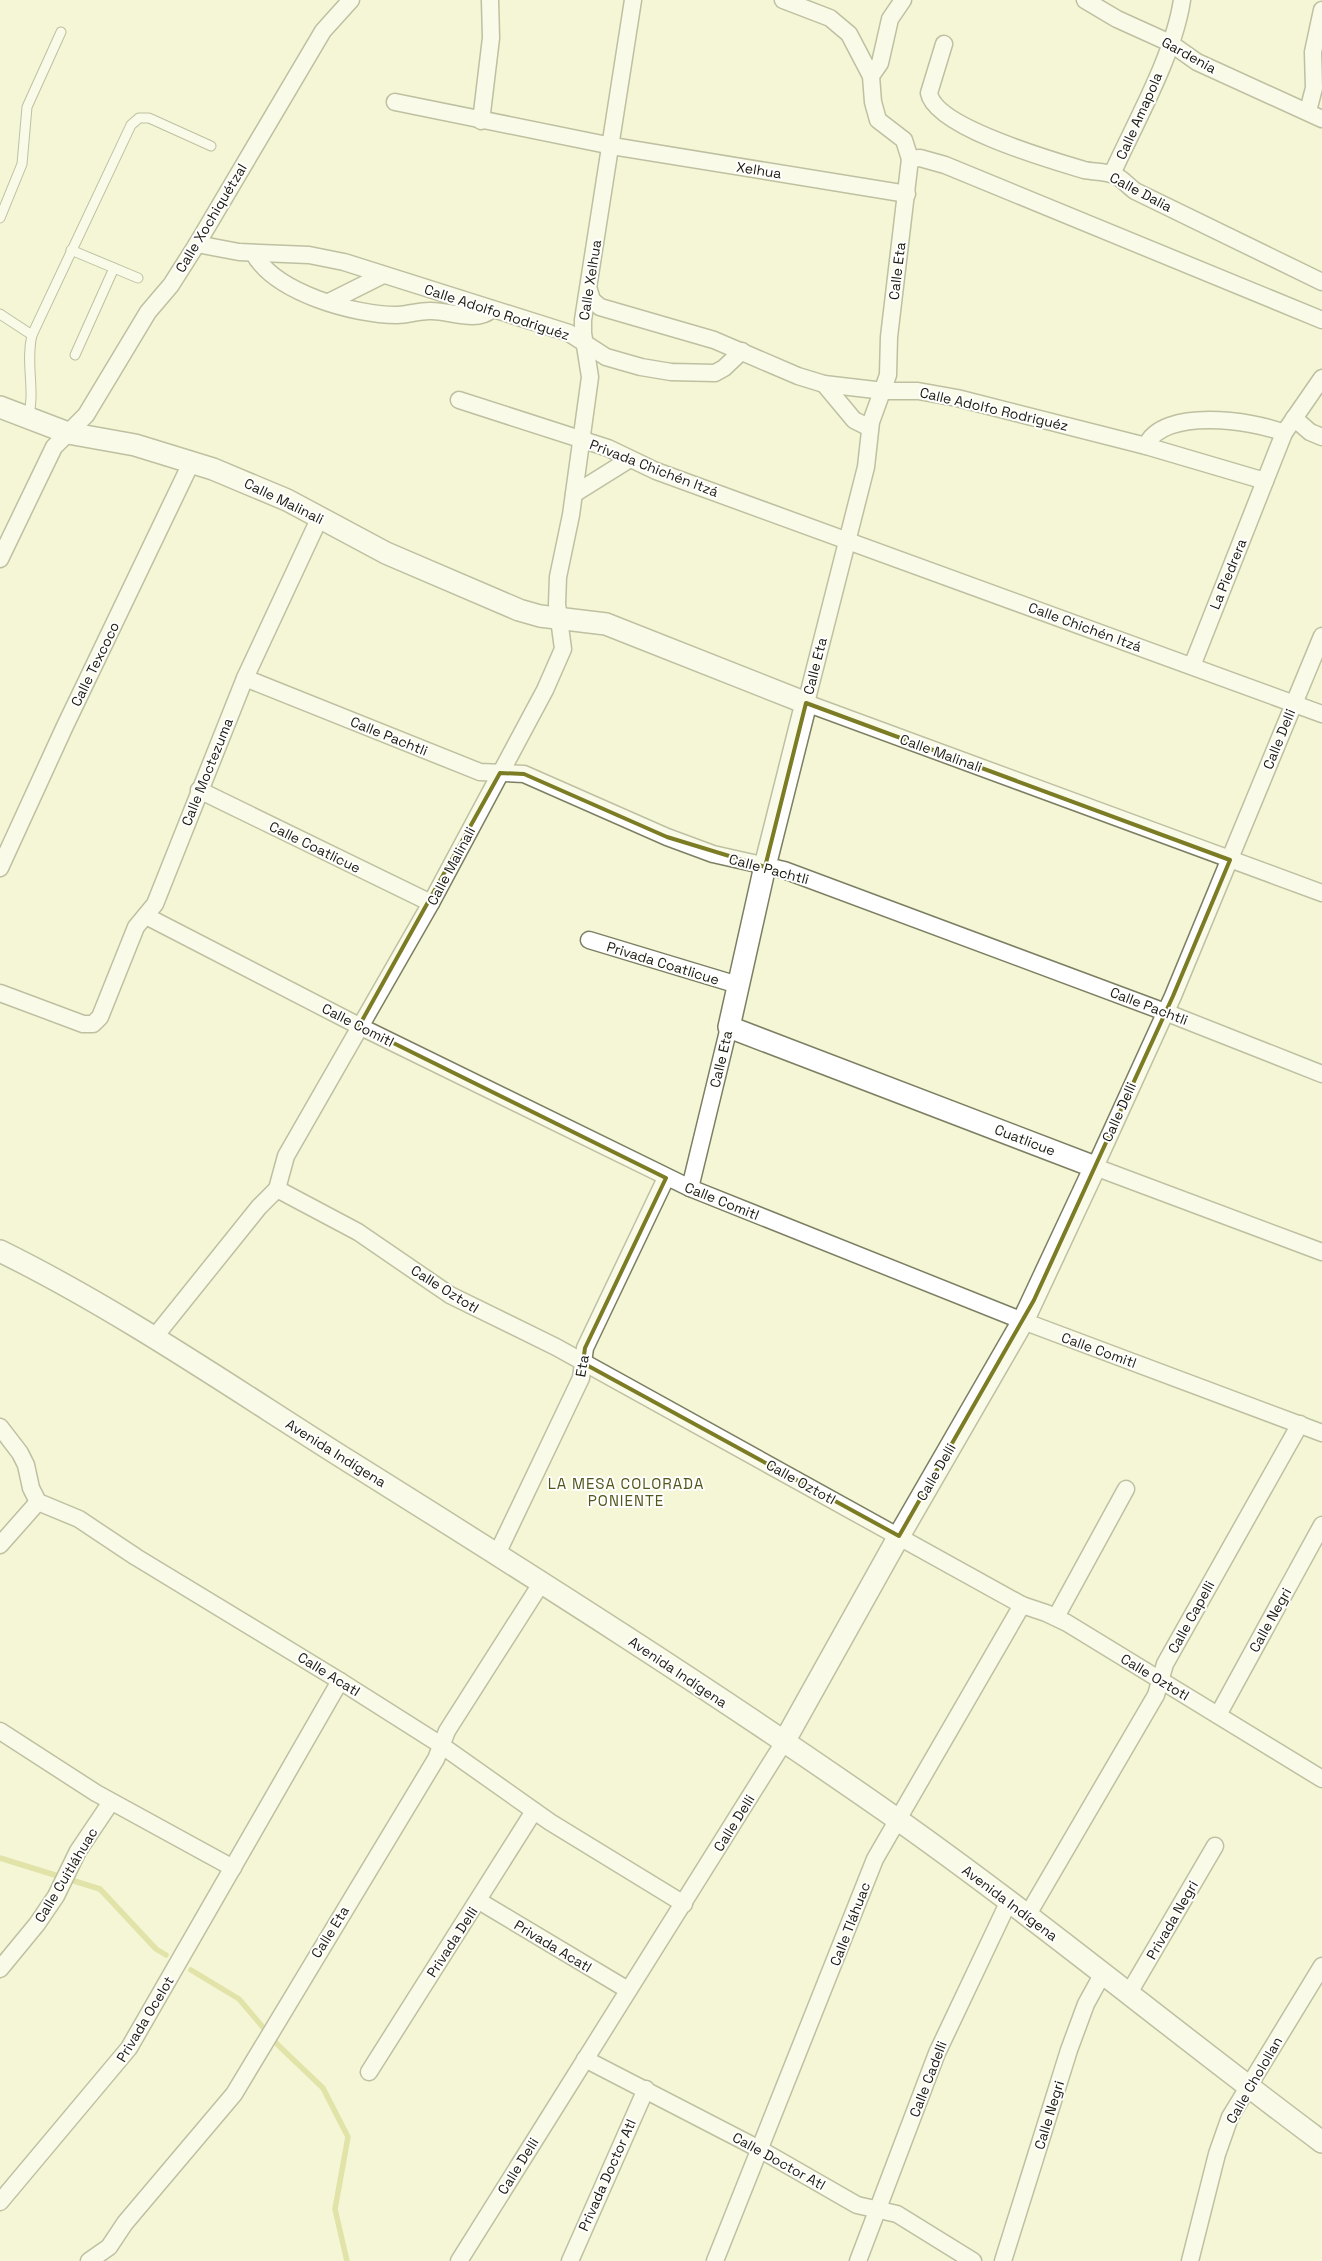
<svg xmlns="http://www.w3.org/2000/svg" width="1322" height="2261" viewBox="0 0 1322 2261" font-family="'Space Grotesk',sans-serif">
<rect width="100%" height="100%" fill="#f4f6d6"/>
<g fill="none" stroke-linecap="round" stroke-linejoin="round">
<g stroke="#cacd72" stroke-width="5.5">
<polyline points="0,1858 100,1889 156,1949 166,1955"/>
<polyline points="191,1970 239,1999 278,2045 323,2088 348,2137 335,2209 347,2261"/>
</g>
<defs>
<g id="service">
<polyline points="0,218 22,164 27,107 61,32"/>
<polyline points="71,250 138,278"/>
<polyline points="0,314 32,335"/>
<polyline points="75,355 114,268"/>
<path d="M 28,418 C 36,391 25,363 32,335 L 131,125 L 139,118 L 149,118 L 211,146"/>
</g>
<g id="minor">
<polyline points="783,0 830,18 849,34 871,76 873,102 878,120 904,140 910,159 889,337 888,375 871,422 866,467 806,703 1322,893"/>
<polyline points="1085,0 1117,19 1170,43 1197,62 1322,119"/>
<path d="M 944,44 L 929,93 C 935,127 1051,160 1084,170 C 1093,172 1105,171 1114,175 C 1122,178 1128,186 1135,191 L 1322,282"/>
<polyline points="871,76 880,63 890,19 903,0"/>
<polyline points="395,102 612,146 907,194"/>
<polyline points="1308,111 1314,88 1313,52 1322,10"/>
<polyline points="481,121 491,38 490,0"/>
<polyline points="910,159 920,158 945,165 1322,320"/>
<path d="M 1112,174 C 1135,123 1174,55 1182,0"/>
<polyline points="197,244 239,252 309,255 344,262 569,333 606,357 641,367 671,372 715,373 724,368 742,351"/>
<path d="M 254,254 C 276,293 354,315 397,315 C 409,315 420,310 432,311 C 450,311 476,323 491,310"/>
<polyline points="589,290 592,300 600,307 714,340 798,376 824,384 884,391 918,391 957,398 1146,446 1265,481"/>
<polyline points="329,302 383,275"/>
<polyline points="824,384 854,420 870,428"/>
<polyline points="459,400 608,448 656,471 1322,714"/>
<polyline points="1294,418 1310,432 1322,437"/>
<path d="M 1146,446 C 1162,407 1253,420 1284,433"/>
<polyline points="574,494 630,459"/>
<polyline points="0,559 54,447 86,415 148,312 171,285 197,244 323,31 351,0"/>
<polyline points="1322,636 1173,996 1095,1167 1322,1252"/>
<polyline points="1192,666 1284,433 1322,378"/>
<polyline points="245,678 480,772 524,774 667,837 713,854 784,870 1165,1012 1322,1074"/>
<polyline points="199,790 431,903"/>
<polyline points="0,868 65,726 192,461"/>
<polyline points="146,916 359,1026 690,1188 1023,1321 1322,1433"/>
<polyline points="589,940 738,985"/>
<polyline points="0,993 83,1024 93,1024 100,1017 136,927 155,904 245,678 320,517"/>
<polyline points="690,1188 729,1027"/>
<polyline points="277,1189 358,1232 450,1295 556,1347 1022,1605 1046,1613 1067,1623 1322,1779"/>
<polyline points="153,1339 259,1207 277,1189 286,1156 431,903 545,690 563,649 557,604 558,577 571,515 590,377 583,333 583,320 633,0"/>
<polyline points="0,1427 20,1453 26,1465 31,1488 38,1502 79,1519 136,1557 340,1681 441,1745 550,1822 684,1904"/>
<polyline points="0,1545 38,1502"/>
<polyline points="497,1554 581,1378 585,1348 666,1178"/>
<polyline points="1056,1617 1126,1489"/>
<polyline points="1218,1715 1322,1525"/>
<polyline points="0,1731 96,1793 233,1868"/>
<polyline points="479,1901 628,1990"/>
<polyline points="1027,1916 1156,1695 1165,1664 1300,1424"/>
<polyline points="0,1969 37,1924 56,1896 78,1851 111,1802"/>
<polyline points="1129,1993 1215,1846"/>
<polyline points="585,2059 761,2150 857,2205 897,2214 973,2261"/>
<polyline points="369,2072 534,1811"/>
<polyline points="0,2202 129,2048 340,1681"/>
<polyline points="89,2261 109,2247 125,2223 234,2094 436,1759 447,1731 542,1582"/>
<polyline points="459,2261 784,1742"/>
<polyline points="570,2261 646,2089"/>
<polyline points="715,2261 875,1859 1022,1605"/>
<polyline points="858,2261 937,2053 1008,1903"/>
<polyline points="1003,2261 1069,2050 1086,2004 1103,1973"/>
<polyline points="1190,2261 1217,2154 1230,2117 1322,1966"/>
</g>
<g id="tertiary">
<polyline points="0,407 68,433 135,445 213,469 287,500 386,553 519,610 540,616 606,624 806,703 765,866 729,1027 1095,1167 1023,1321 899,1536 784,1742"/>
<path d="M 0,1251 C 120,1310 237,1391 350,1462 C 534,1577 717,1693 894,1817 C 1040,1920 1178,2035 1322,2142"/>
</g>
</defs>
<use href="#service" stroke="#7d7f62" stroke-width="11"/>
<use href="#minor" stroke="#7d7f62" stroke-width="19"/>
<use href="#tertiary" stroke="#7d7f62" stroke-width="24"/>
<use href="#service" stroke="#fff" stroke-width="9"/>
<use href="#minor" stroke="#fff" stroke-width="16"/>
<use href="#tertiary" stroke="#fff" stroke-width="21"/>
</g>
<path d="M0 0H1322V2261H0ZM 806,703 L 1230,860 L 1173,996 L 1034,1300 L 899,1536 L 583,1363 L 585,1348 L 666,1178 L 359,1026 L 500,773 L 524,774 L 667,837 L 765,867 Z" fill="#f4f6d6" fill-opacity=".55" fill-rule="evenodd"/>
<path fill="none" stroke="#7b7c24" stroke-width="4" stroke-linejoin="round" d="M 806,703 L 1230,860 L 1173,996 L 1034,1300 L 899,1536 L 583,1363 L 585,1348 L 666,1178 L 359,1026 L 500,773 L 524,774 L 667,837 L 765,867 Z"/>
<g text-anchor="middle" stroke-width="4" stroke-linejoin="round" paint-order="stroke">
<g font-size="14" fill="#1b1b10" stroke="#fff">
<text transform="translate(1189 55) rotate(29)" y="5">Gardenia</text>
<text transform="translate(1139 116) rotate(-66)" y="5">Calle Amapola</text>
<text transform="translate(759 170) rotate(9)" y="5">Xelhua</text>
<text transform="translate(1141 192) rotate(28)" y="5">Calle Dalia</text>
<text transform="translate(211 218) rotate(-59)" y="5">Calle Xochiquétzal</text>
<text transform="translate(897 271) rotate(-83)" y="5">Calle Eta</text>
<text transform="translate(590 280) rotate(-81)" y="5">Calle Xelhua</text>
<text transform="translate(497 312) rotate(18)" y="5">Calle Adolfo Rodriguéz</text>
<text transform="translate(994 409) rotate(13)" y="5">Calle Adolfo Rodriguéz</text>
<text transform="translate(654 468) rotate(21)" y="5">Privada Chichén Itzá</text>
<text transform="translate(284 501) rotate(26)" y="5">Calle Malinali</text>
<text transform="translate(1228 574) rotate(-68)" y="5">La Piedrera</text>
<text transform="translate(1085 627) rotate(20)" y="5">Calle Chichén Itzá</text>
<text transform="translate(95 664) rotate(-64)" y="5">Calle Texcoco</text>
<text transform="translate(815 666) rotate(-76)" y="5">Calle Eta</text>
<text transform="translate(389 736) rotate(22)" y="5">Calle Pachtli</text>
<text transform="translate(1279 739) rotate(-68)" y="5">Calle Delli</text>
<text transform="translate(941 753) rotate(20)" y="5">Calle Malinali</text>
<text transform="translate(207 772) rotate(-68)" y="5">Calle Moctezuma</text>
<text transform="translate(315 847) rotate(26)" y="5">Calle Coatlicue</text>
<text transform="translate(451 866) rotate(-62)" y="5">Calle Malinali</text>
<text transform="translate(769 869) rotate(15)" y="5">Calle Pachtli</text>
<text transform="translate(663 963) rotate(17)" y="5">Privada Coatlicue</text>
<text transform="translate(1149 1006) rotate(21)" y="5">Calle Pachtli</text>
<text transform="translate(358 1025) rotate(27)" y="5">Calle Comitl</text>
<text transform="translate(721 1059) rotate(-77)" y="5">Calle Eta</text>
<text transform="translate(1119 1112) rotate(-66)" y="5">Calle Delli</text>
<text transform="translate(1025 1140) rotate(21)" y="5">Cuatlicue</text>
<text transform="translate(722 1201) rotate(22)" y="5">Calle Comitl</text>
<text transform="translate(445 1289) rotate(32)" y="5">Calle Oztotl</text>
<text transform="translate(1099 1350) rotate(20)" y="5">Calle Comitl</text>
<text transform="translate(582 1366) rotate(-80)" y="5">Eta</text>
<text transform="translate(336 1453) rotate(32)" y="5">Avenida Indígena</text>
<text transform="translate(936 1472) rotate(-60)" y="5">Calle Delli</text>
<text transform="translate(801 1482) rotate(29)" y="5">Calle Oztotl</text>
<text transform="translate(1191 1617) rotate(-61)" y="5">Calle Capelli</text>
<text transform="translate(1270 1620) rotate(-61)" y="5">Calle Negri</text>
<text transform="translate(678 1672) rotate(34)" y="5">Avenida Indígena</text>
<text transform="translate(329 1674) rotate(32)" y="5">Calle Acatl</text>
<text transform="translate(1155 1677) rotate(31)" y="5">Calle Oztotl</text>
<text transform="translate(734 1823) rotate(-58)" y="5">Calle Delli</text>
<text transform="translate(66 1875) rotate(-59)" y="5">Calle Cuitláhuac</text>
<text transform="translate(1010 1903) rotate(37)" y="5">Avenida Indígena</text>
<text transform="translate(1172 1920) rotate(-60)" y="5">Privada Negri</text>
<text transform="translate(850 1924) rotate(-69)" y="5">Calle Tláhuac</text>
<text transform="translate(330 1932) rotate(-58)" y="5">Calle Eta</text>
<text transform="translate(452 1942) rotate(-57)" y="5">Privada Delli</text>
<text transform="translate(553 1946) rotate(31)" y="5">Privada Acatl</text>
<text transform="translate(145 2019) rotate(-59)" y="5">Privada Ocelot</text>
<text transform="translate(928 2079) rotate(-69)" y="5">Calle Cadelli</text>
<text transform="translate(1254 2080) rotate(-60)" y="5">Calle Cholollan</text>
<text transform="translate(1049 2115) rotate(-73)" y="5">Calle Negri</text>
<text transform="translate(779 2161) rotate(29)" y="5">Calle Doctor Atl</text>
<text transform="translate(518 2166) rotate(-58)" y="5">Calle Delli</text>
<text transform="translate(607 2175) rotate(-66)" y="5">Privada Doctor Atl</text>
</g>
<g font-size="15" letter-spacing="1" fill="#55561a" stroke="#fff">
<text x="626" y="1489">LA MESA COLORADA<tspan x="626" dy="17">PONIENTE</tspan></text>
</g>
</g>
</svg>
